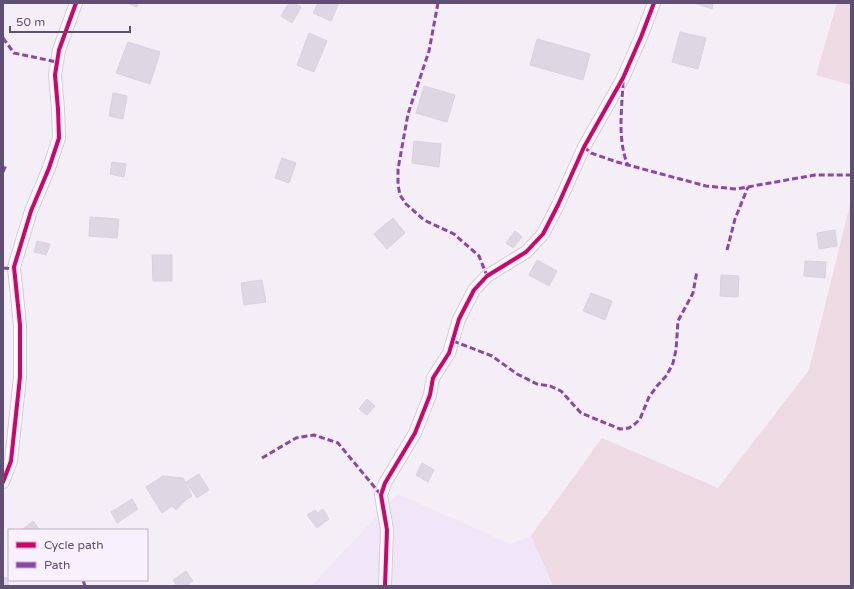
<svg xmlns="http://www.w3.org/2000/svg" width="854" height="589" viewBox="0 0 854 589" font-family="'Varela Round',sans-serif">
<rect width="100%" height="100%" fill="#f4eef7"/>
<polygon fill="#f1e6f7" points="398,494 510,544 531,536 552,586 311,586"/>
<g fill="#eddae3">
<polygon points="837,3 851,3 851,85 816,75"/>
<polygon points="851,201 851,586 553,586 531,536 602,438 718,488 809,370"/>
</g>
<g fill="#ddd6e3" stroke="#d8d1df">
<polygon points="127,3 138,3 137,7"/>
<polygon points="289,3 294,3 301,7 292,23 281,16"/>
<polygon points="318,3 339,3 331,21 313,13"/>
<polygon points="694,3 713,3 712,9"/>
<polygon points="680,32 706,38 698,69 672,62"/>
<polygon points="309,33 327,41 314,72 297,65"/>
<polygon points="537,39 590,54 583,80 530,65"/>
<polygon points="128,42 160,52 150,84 116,73"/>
<polygon points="424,86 455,95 447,122 416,113"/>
<polygon points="113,93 127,96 123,119 109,116"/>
<polygon points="414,141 441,144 439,167 412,163"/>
<polygon points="282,158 296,163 289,183 275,178"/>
<polygon points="112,162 126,164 124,177 110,174"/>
<polygon points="90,217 119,219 117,238 89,236"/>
<polygon points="393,218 405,233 387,249 374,234"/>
<polygon points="835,230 837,246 819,249 817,233"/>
<polygon points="515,231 522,237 513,248 506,243"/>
<polygon points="37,241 50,244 46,255 34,252"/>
<polygon points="152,255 172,255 172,281 153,281"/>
<polygon points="537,260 557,271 549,286 529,275"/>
<polygon points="805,261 826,262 825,278 804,276"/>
<polygon points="721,275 739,276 738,297 720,296"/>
<polygon points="262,280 266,302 244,305 241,283"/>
<polygon points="591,293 612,301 605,320 583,311"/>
<polygon points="367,399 375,406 367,415 359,409"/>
<polygon points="422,463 434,470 428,482 416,475"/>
<polygon points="199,474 209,490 197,498 186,482"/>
<polygon points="163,476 183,478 192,496 187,499 176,510 172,506 162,513 146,487"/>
<polygon points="132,499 138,509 117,523 111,512"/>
<polygon points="323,509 329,519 317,528 307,515 315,510 318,513"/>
<polygon points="33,521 40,530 22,530"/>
<polygon points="186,571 193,581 188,584 189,586 177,586 173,580"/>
<polygon points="6,577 9,586 3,586 3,578"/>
</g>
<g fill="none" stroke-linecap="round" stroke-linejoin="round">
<defs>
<g id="street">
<polyline points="3,482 11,461 20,377 20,325 14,267 31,211 49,168 59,138 58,109 55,75 59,50 76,3"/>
<polyline points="385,586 387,530 381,495 385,483 415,433 430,395 433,378 449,353 459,319 474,290 487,276 526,252 543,234 558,205 584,147 623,78 641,37 654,3"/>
</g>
</defs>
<use href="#street" stroke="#d2ccd7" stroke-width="14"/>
<use href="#street" stroke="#fdfcfe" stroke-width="12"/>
<g stroke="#8e44ad" stroke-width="3" stroke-dasharray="6 3" stroke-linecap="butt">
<polyline points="438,3 429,51 408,114 398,169 398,185 400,195 406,204 424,220 454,234 479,256 487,276"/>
<polyline points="3,38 14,53 57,62"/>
<path d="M 623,82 C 622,110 617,139 628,166"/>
<polyline points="584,147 591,153 617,162 706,186 736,189 815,175 851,175"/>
<polyline points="3,172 6,165"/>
<polyline points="727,250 735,219 748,187"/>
<polyline points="3,268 14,269"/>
<polyline points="453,341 492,356 517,374 537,384 550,386 561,391 581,413 620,429 629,428 635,424 640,419 649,397 657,386 667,375 673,363 676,350 678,321 693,293 697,271"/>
<polyline points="262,458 296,438 314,435 338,443 381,495"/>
<polyline points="83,580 85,586"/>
</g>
<defs>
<g id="cycleway">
<polyline points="3,482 11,461 20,377 20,325 14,267 31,211 49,168 59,138 58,109 55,75 59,50 76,3"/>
<polyline points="385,586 387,530 381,495 385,483 415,433 430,395 433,378 449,353 459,319 474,290 487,276 526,252 543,234 558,205 584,147 623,78 641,37 654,3"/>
</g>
</defs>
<use href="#cycleway" stroke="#f9f0fe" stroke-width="6"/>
<use href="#cycleway" stroke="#d6006c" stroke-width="4"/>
</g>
<rect width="854" height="589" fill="none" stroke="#5e4f73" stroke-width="8"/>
<rect x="8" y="529" width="140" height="52" fill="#f9f0fe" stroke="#bbb0c6"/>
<rect x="16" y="542" width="20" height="6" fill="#d6006c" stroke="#bbb0c6"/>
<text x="44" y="549" font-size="12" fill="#5e4f73">Cycle path</text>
<rect x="16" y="562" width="20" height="6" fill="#8e44ad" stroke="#bbb0c6"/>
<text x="44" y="569" font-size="12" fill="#5e4f73">Path</text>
<path d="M10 26v6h120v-6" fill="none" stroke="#5e4f73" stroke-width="2"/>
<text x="16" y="26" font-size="12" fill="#5e4f73" stroke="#f9f0fe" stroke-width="3" paint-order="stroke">50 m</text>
</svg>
